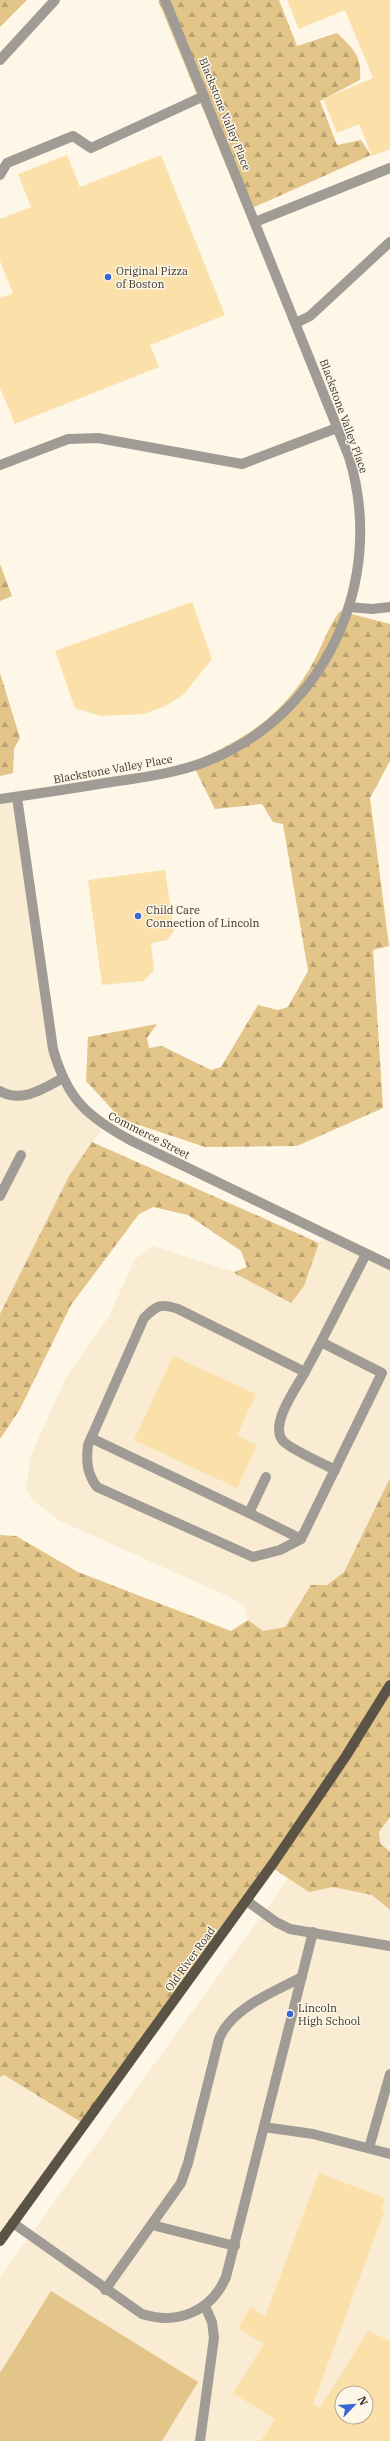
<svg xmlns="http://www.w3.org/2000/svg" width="390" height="2441" viewBox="0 0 390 2441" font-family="'IBM Plex Serif',serif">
<defs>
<pattern id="forest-firs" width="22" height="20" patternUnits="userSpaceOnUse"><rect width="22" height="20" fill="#e3c589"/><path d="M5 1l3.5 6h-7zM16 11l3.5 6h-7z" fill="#b9a170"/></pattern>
</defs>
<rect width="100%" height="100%" fill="#fef7e8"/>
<g fill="#f9ecd2" fill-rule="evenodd">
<polygon points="12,797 56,1079 69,1097 104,1126 69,1176 0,1314 0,798"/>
<polygon points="322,1237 390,1267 390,1478 344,1572 327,1585 311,1585 285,1627 263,1631 248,1620 245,1607 232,1598 60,1521 33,1501 26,1490 30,1458 65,1379 108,1318 135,1259 153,1246 234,1272 291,1303"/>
<path d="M 390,1730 L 390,2441 L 0,2441 L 0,2277 L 286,1882 L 343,1802 ZM 342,2393 L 366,2393 L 366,2417 L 342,2417 Z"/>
<polygon points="4,2075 81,2122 0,2233 0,2077"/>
</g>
<polygon fill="#e3c589" points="51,2291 198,2382 162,2441 0,2441 0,2373"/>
<g fill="url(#forest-firs)">
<polygon points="0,0 27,0 0,27"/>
<path d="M 158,0 L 279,0 L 297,46 L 337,33 C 354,49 362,56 360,80 L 320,101 L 337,145 L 361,140 L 371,155 L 248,210 L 244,209 Z"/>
<polygon points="0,564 12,596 0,601"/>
<path d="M 340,611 L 390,624 L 390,761 L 370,798 L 389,946 L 373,950 L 383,1108 L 297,1146 L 205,1147 L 121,1119 L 86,1081 L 88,1037 L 157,1024 L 147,1038 L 149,1048 L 162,1046 L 211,1070 L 221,1067 L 258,1005 L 278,1010 L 288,1007 L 308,971 L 283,824 L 273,822 L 262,804 L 215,809 L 193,765 L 197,760 C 245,739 278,718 307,673 C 319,655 328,626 340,611 Z"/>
<polygon points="0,673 20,738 14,749 13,773 0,776"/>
<polygon points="92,1142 319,1243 304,1286 291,1303 236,1274 234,1272 247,1267 241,1251 188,1215 153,1207 139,1214 71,1305 20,1409 0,1439 0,1314 69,1176"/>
<polygon points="390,1478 390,1817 379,1832 380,1843 390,1852 390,1910 372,1895 333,1887 309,1892 268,1865 81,2122 4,2075 0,2077 0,1535 16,1536 78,1572 231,1631 248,1620 263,1631 285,1627 311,1585 327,1585 344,1572"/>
</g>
<g fill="#fbe0aa" fill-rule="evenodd">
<polygon points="287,0 390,0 390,149 372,156 359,124 337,133 323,99 373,78 345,10 299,29"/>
<polygon points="67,155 80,187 161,155 225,315 150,345 159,367 15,424 0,388 0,298 13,293 0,261 0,219 31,207 18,174"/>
<polygon points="192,602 212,659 183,695 165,706 144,714 100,716 75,708 55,651"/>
<polygon points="165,870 174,930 168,940 151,943 154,970 144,981 102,985 88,880"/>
<polygon points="173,1356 256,1394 237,1436 257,1445 237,1488 134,1440"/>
<path d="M 319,2173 L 385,2198 L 381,2210 L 384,2212 L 313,2404 L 320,2408 L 368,2331 L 390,2341 L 390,2441 L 261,2441 L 275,2419 L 233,2393 L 264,2344 L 238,2328 L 251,2307 L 265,2317 ZM 342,2393 L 366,2393 L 366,2417 L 342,2417 Z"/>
</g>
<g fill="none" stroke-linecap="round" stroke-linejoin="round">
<g stroke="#a09c95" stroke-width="10">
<polyline points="0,60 55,0"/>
<polyline points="0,175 7,163 73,136 91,148 204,96"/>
<polyline points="255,222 390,168"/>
<polyline points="296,323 310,316 390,242"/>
<polyline points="0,465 68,439 98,438 242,464 337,428"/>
<polyline points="349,607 372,609 390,607"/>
<path d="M 17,797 L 53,1049 C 67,1099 87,1117 132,1141 L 390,1265"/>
<path d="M 0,799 C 35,794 70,789 105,783 C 138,778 173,774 205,762 C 326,715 387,580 349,457 L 165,0"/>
<path d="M 0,1091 C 21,1104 44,1088 63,1078"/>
<polyline points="0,1196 21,1155"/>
<path d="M 321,1342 L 305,1372 L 178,1309 C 161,1303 157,1305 144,1318 L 88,1445 C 86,1461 87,1474 97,1487 L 253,1557 L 280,1550 L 301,1539 L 382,1373 L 321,1342 L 366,1254"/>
<path d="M 305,1372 C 296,1388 269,1425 283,1441 C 290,1449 324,1464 335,1470"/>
<polyline points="91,1438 249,1513"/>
<polyline points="266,1477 249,1513 301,1539"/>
<polyline points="247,1901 276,1922 290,1929 390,1946"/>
<polyline points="264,2127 313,2134 390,2154"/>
<polyline points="369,2148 390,2074"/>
<path d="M 13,2223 L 142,2314 C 177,2325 211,2312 226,2277 L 313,1932"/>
<polyline points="152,2225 235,2246"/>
<path d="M 105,2290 L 181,2183 L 188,2163 L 219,2039 C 231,2008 274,1992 302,1977"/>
<polyline points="200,2441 214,2338 212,2322 205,2306"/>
</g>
<polyline stroke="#5a5346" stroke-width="10" points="0,2241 274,1862 346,1756 390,1685"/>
</g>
<g fill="#3967d7" stroke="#fef7e8" stroke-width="1.5">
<circle cx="108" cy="277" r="4"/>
<circle cx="138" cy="916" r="4"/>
<circle cx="290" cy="2014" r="4"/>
</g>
<g text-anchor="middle" stroke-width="3" stroke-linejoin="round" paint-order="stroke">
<g font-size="11" fill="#38342d" stroke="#fef7e8">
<text transform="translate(225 114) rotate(68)" y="4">Blackstone Valley Place</text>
<text transform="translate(344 416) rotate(70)" y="4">Blackstone Valley Place</text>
<text transform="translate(113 769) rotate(-10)" y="4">Blackstone Valley Place</text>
<text transform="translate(149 1135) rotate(27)" y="4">Commerce Street</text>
<text transform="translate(190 1959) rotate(-54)" y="4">Old River Road</text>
</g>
<g font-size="11" fill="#38342d" stroke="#fef7e8" text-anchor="start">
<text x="116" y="275">Original Pizza<tspan x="116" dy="13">of Boston</tspan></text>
<text x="146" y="914">Child Care<tspan x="146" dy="13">Connection of Lincoln</tspan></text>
<text x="298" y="2012">Lincoln<tspan x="298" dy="13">High School</tspan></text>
</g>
</g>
<g transform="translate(354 2405) rotate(65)"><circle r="19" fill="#fef7e8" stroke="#afa99d"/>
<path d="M0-3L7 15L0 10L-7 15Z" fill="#3967d7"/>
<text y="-6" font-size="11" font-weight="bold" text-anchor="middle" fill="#38342d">N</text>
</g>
</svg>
